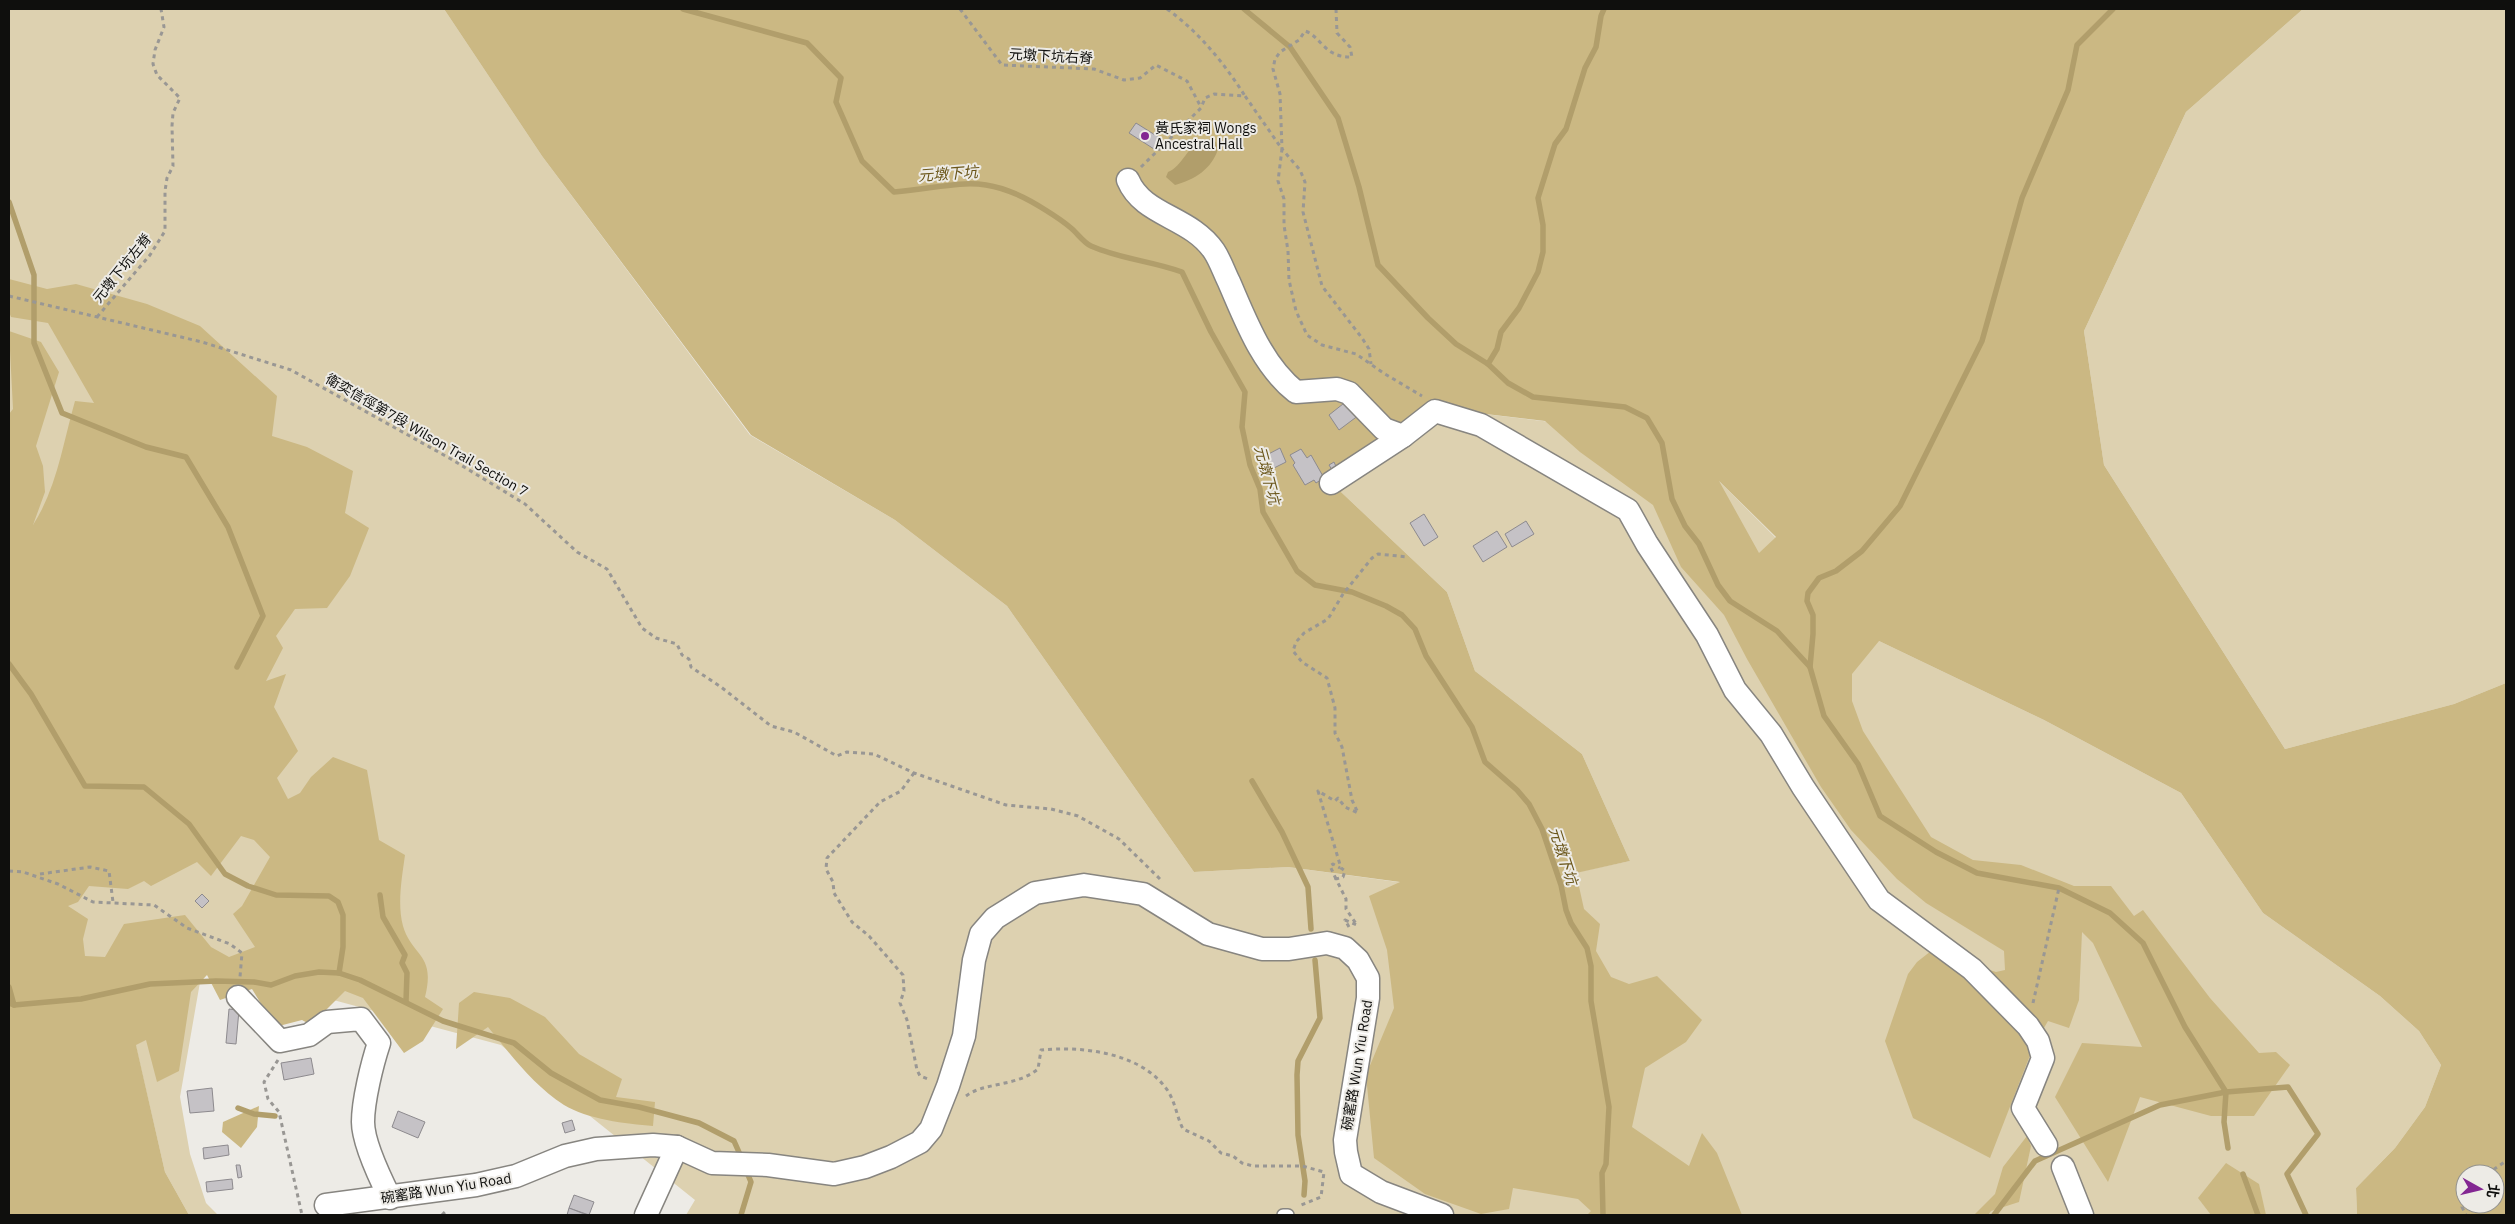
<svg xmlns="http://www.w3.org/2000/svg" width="2515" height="1224" viewBox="0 0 2515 1224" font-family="'IBM Plex Sans','Noto Sans TC',sans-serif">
<rect width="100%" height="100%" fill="#edebe6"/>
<g fill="#ddd1b0">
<polygon points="9,9 444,9 542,156 750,435 895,520 1007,606 1194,872 1288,867 1478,893 1630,861 1582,754 1475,671 1447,592 1341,492 1435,408 1675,437 1879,641 2044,720 2181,793 2263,913 2380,996 2419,1031 2441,1065 2425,1107 2395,1148 2356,1188 2357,1215 686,1215 695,1200 501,1045 203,965 180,1097 190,1154 206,1203 218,1215 189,1215 165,1172 129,1016 9,929"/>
<polygon points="2303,9 2506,9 2506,683 2454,704 2285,749 2104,465 2084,331 2186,112"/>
</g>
<g fill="#cbb883" fill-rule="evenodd">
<path d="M 444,9 L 2303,9 L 2186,112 L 2084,331 L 2104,465 L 2285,749 L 2454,704 L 2506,683 L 2506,1215 L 2357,1215 L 2356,1188 L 2395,1148 L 2425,1107 L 2441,1065 L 2419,1031 L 2380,996 L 2263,913 L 2181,793 L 2044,720 L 1879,641 L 1852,674 L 1852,701 L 1863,731 L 1931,837 L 1973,860 L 2021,865 L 2074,886 L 2111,886 L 2134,916 L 2143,910 L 2210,998 L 2259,1053 L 2276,1052 L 2290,1065 L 2254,1116 L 2211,1116 L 2140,1097 L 2108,1182 L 2055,1097 L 2082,1043 L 2142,1047 L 2093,943 L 2082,932 L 2079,1000 L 2069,1028 L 2048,1021 L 2034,1045 L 1990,1158 L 1913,1118 L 1885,1041 L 1908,974 L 1917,962 L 1931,951 L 1996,972 L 2005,970 L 2004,951 L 1926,903 L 1897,879 L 1851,830 L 1821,787 L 1747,659 L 1724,615 L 1681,567 L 1653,505 L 1580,452 L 1545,421 L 1435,408 L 1341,492 L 1447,592 L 1475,671 L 1582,754 L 1630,861 L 1576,873 L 1584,909 L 1600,924 L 1596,951 L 1611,977 L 1629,984 L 1657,976 L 1702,1020 L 1686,1042 L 1645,1068 L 1632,1127 L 1689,1166 L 1702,1133 L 1717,1153 L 1742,1215 L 1587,1215 L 1591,1211 L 1578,1199 L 1513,1188 L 1509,1209 L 1481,1214 L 1425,1194 L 1374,1158 L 1366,1075 L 1394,1008 L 1387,950 L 1369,896 L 1400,882 L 1288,867 L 1194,872 L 1007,606 L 895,520 L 751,435 L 542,156 ZM 1719,481 L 1776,537 L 1759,553 ZM 2465,1174 L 2495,1174 L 2495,1204 L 2465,1204 Z"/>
<path d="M 9,279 L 47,289 L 76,284 L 147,304 L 200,326 L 277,396 L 272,436 L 307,447 L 353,471 L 345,513 L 369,528 L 350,576 L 327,608 L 295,609 L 276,636 L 283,648 L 266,681 L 286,674 L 274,707 L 298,751 L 277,778 L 288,799 L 300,793 L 311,777 L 333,757 L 367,770 L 379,840 L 405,855 C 402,877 397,904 403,926 C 412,957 436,953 425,997 L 443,1009 L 423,1041 L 404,1053 L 363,998 L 345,991 L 311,1025 L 302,1020 L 275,1027 L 252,989 L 220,1000 L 207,975 L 191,992 L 179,1071 L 157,1082 L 146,1040 L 136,1045 L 165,1172 L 189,1215 L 9,1215 L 9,414 L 13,409 L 9,331 L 41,342 L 59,372 L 36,446 L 43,466 L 45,492 L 33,525 C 57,488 63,443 75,401 L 94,403 L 48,323 L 11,317 L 9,312 ZM 241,836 L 254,840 L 270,857 L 242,906 L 233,914 L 255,947 L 229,957 L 211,947 L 185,915 L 124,924 L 105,957 L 85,956 L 83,939 L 88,919 L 68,906 L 78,902 L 89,886 L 128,889 L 144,881 L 151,886 L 197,862 L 211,876 Z"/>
<path d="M 474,992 L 510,998 L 545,1017 L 579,1054 L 622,1079 L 616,1097 L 655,1102 L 653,1126 C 626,1124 587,1119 564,1105 C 533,1085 511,1055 488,1027 L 456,1049 L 459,1003 Z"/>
<polygon points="259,1106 257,1127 241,1148 222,1132 223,1122"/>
<polygon points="2027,1136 2031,1146 2019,1202 1991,1211 1988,1215 1974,1215 1995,1194 2003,1167"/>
<polygon points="2226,1163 2259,1184 2266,1215 2211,1215 2198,1198"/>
</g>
<path fill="#b19e6b" d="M 1203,139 L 1210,139 L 1216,142 L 1218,149 C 1212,169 1194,180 1175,185 L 1166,177 L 1168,172 C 1183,166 1187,146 1203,139 Z"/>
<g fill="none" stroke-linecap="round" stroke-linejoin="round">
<g stroke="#b19e6b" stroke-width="5.5">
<path d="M 683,9 L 807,43 L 841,78 L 836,102 L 862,161 L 894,192 C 962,186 984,170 1047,211 C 1055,216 1064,222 1071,228 C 1078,234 1084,243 1091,246 C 1120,259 1152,261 1182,272 L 1211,332 L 1245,392 L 1242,427 L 1250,465 L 1260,489 L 1263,512 L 1297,571 L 1315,585 L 1352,592 L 1386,606 L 1402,615 L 1415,629 L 1426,656 L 1472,727 L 1485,762 L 1517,790 L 1529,804 L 1542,829 L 1561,885 L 1566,910 L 1571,923 L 1587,948 L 1591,966 L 1591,1001 L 1609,1107 L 1606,1164 L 1602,1173 L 1603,1215"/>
<polyline points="1244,9 1290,47 1338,118 1359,187 1378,265 1428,318 1456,344 1488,364 1508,383 1533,397 1625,407 1647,418 1662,443 1672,499 1685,526 1699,544 1718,585 1730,601 1777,631 1810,667 1824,716 1858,764 1880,816 1936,852 1977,873 2059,888 2110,913 2143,943 2185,1027 2226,1092 2224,1122 2228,1148"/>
<polyline points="9,202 34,275 34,343 62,413 146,447 186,457 228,527 263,616 237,667"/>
<polyline points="1488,364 1497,349 1501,332 1519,308 1538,272 1543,252 1543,225 1538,198 1555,144 1566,129 1585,68 1596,47 1601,16 1604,9"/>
<polyline points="9,664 31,694 85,786 144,787 189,824 225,874 248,886 276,895 329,896 338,902 343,915 343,947 339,973"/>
<polyline points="1810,667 1813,634 1813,615 1807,601 1808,593 1819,578 1836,571 1862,551 1900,506 1982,341 2022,198 2068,90 2077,45 2113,9"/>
<polyline points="1252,781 1282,832 1308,887 1311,929"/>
<polyline points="380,895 383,917 405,955 402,963 407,973 406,1001"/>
<polyline points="9,987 14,1005"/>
<polyline points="9,1003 14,1005 81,999 150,984 216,981 254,982 271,985 295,976 319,972 339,973 360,980 443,1021 514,1043 551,1073 600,1100 639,1107 699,1123 734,1141 742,1159"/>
<polyline points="238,1108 254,1114 275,1116"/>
<polyline points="2243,1174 2258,1215"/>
<polyline points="1304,1195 1305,1181 1298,1135 1297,1075 1298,1061 1320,1018 1315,960"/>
<polyline points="741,1215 751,1182 746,1170"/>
<polyline points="1994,1215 2035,1161 2160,1105 2226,1092 2288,1087 2318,1134 2287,1174 2306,1215"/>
</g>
</g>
<g fill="#c5c2c6" stroke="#8d8a8e">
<polygon points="1136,123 1160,138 1154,149 1129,133"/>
<polygon points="1348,400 1359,415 1339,430 1329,415"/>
<polygon points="1280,448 1286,462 1266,472 1259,459"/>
<polygon points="1301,449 1307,458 1311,455 1324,478 1316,483 1314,480 1305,485 1293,465 1295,463 1290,455"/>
<polygon points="1334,462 1338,471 1334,473 1329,465"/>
<polygon points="1424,514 1438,537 1424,546 1410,523"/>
<polygon points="1526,521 1534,534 1512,547 1505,534"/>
<polygon points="1497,531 1507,547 1483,562 1473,546"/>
<polygon points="202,894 209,901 202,908 195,901"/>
<polygon points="229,1009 239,1010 236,1044 226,1043"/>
<polygon points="311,1058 314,1074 284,1080 281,1063"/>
<polygon points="212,1088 214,1111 190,1113 187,1091"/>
<polygon points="398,1111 425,1122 418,1138 392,1127"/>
<polygon points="572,1120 575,1130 565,1133 562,1123"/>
<polygon points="228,1145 229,1155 204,1159 203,1148"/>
<polygon points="236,1165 240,1165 242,1177 238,1178"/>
<polygon points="232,1179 233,1189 207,1192 206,1182"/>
<polygon points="574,1195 594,1202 589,1215 569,1208"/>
<polygon points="569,1208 587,1215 567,1215"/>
</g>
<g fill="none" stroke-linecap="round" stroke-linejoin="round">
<defs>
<polyline id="lane" points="1283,1215 1288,1215"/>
<g id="street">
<path d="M 1128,180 C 1143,216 1190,216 1214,251 C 1220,260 1224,272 1229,282 C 1246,321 1262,365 1296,392 L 1337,389 L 1349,393 L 1384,429 L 1403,436 L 1435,411 L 1481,425 L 1628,510 L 1647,544 L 1707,635 L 1735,690 L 1771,734 L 1803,787 L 1879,900 L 1972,969 L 2028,1026 L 2038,1041 L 2043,1058 L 2023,1108 L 2046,1145"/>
<polyline points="1331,483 1403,436"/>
<path d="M 238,997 L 280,1041 L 309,1035 L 327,1022 L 361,1019 L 379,1043 C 372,1064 363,1101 363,1122 C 363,1142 381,1180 390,1198"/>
<polyline points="2063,1167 2082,1215"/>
<polyline points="326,1205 476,1185 516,1176 565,1156 596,1149 653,1145 677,1147 712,1163 768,1165 834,1174 865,1167 891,1157 920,1142 931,1129 948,1086 964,1036 974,960 981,934 995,918 1035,893 1084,885 1143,894 1208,934 1262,949 1289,949 1327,943 1345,948 1358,960 1368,978 1368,998 1345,1140 1346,1152 1351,1174 1381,1192 1442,1215"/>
<polyline points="646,1215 677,1147"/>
</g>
</defs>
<use href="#lane" stroke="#878580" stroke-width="14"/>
<use href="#street" stroke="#878580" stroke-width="25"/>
<g stroke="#999794" stroke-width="3" stroke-dasharray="4 4" stroke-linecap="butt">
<polyline points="960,9 1002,65 1094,69 1124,80 1140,78 1156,65 1187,81 1201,107"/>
<path d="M 1167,9 C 1199,32 1224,63 1245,96"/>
<path d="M 1336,9 L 1337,33 L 1350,47 L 1352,57 C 1324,58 1321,36 1305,31 L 1299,40 L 1280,52 L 1275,59 L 1273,69 L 1280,94 L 1282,149 L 1300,170 L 1305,182 L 1303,212 L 1322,286 L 1362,338 L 1369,349 L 1371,364"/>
<polyline points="1141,167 1201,108 1205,98 1214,94 1245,96 1282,149 1278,181 1284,199 1284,225 1288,251 1289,280 1296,311 1307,335 1322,345 1356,354 1385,374 1422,396"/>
<polyline points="9,296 202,342 291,370 451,459 525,504 577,552 607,569 642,628 656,638 677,644 682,655 689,659 691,667 721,687 771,726 794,732 837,756 847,752 874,754 914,773 1006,805 1051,809 1078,816 1119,839 1160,879"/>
<polyline points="97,317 150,255 165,231 165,191 167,178 173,166 172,126 173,113 180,98 157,75 153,64 155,50 164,27 161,9"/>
<polyline points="914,773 901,791 880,802 827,858 826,869 833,882 834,893 852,922 869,936 903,975 904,991 900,1003 907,1020 917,1070 920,1076 928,1079"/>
<polyline points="9,871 23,872 58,884 93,902 154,905 187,928 230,944 242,953 240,977"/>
<polyline points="40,874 90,867 109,871 113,902"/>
<polyline points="1336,879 1330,866 1333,864 1340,868"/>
<polyline points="1349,927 1345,920 1357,925 1346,909 1346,899 1336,879 1343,877 1345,871 1341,868 1318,791 1335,801 1338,798 1345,807 1358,813 1352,800 1342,747 1335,733 1335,708 1327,678 1302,662 1293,651 1296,642 1304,633 1328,619 1343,594 1372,558 1378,554 1408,557"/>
<polyline points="2033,1003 2059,888"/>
<polyline points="278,1060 264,1082 268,1099 279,1112 302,1215"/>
<path d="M 966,1096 C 984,1082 1016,1087 1038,1069 L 1041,1050 C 1081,1046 1138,1052 1165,1087 C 1175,1099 1176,1115 1183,1129 L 1209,1141 L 1221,1153 L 1233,1156 L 1242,1163 L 1253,1166 L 1302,1166 L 1324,1172 L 1321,1197 L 1299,1206"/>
<polyline points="2487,1174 2506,1161"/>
<polyline points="2465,1191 2462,1207 2466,1215"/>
<polyline points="442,1215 447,1210"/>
</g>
<use href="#lane" stroke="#fff" stroke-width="11"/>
<use href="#street" stroke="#fff" stroke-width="22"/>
</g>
<circle fill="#832692" stroke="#edebe6" stroke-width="2" cx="1145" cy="136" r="5"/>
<g text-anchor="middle" stroke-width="4" stroke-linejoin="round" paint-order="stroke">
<g font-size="14" fill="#0f0f0d" stroke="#edebe6">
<text transform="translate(1051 56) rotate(3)" y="5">元墩下坑右脊</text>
<text transform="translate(122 268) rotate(-51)" y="5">元墩下坑左脊</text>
<text transform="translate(427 435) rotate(30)" y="5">衛奕信徑第7段 Wilson Trail Section 7</text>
<text transform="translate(1357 1065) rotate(-81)" y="5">碗窰路 Wun Yiu Road</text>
<text transform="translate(446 1188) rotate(-9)" y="5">碗窰路 Wun Yiu Road</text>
</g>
<g font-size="14" fill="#0f0f0d" stroke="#edebe6" text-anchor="start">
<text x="1155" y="133">黃氏家祠 Wongs<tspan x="1155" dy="16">Ancestral Hall</tspan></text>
</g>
<g font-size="15" font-style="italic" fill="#6a5518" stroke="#edebe6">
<text transform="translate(948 174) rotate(-4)" y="5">元墩下坑</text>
<text transform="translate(1267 475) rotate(75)" y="5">元墩下坑</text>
<text transform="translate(1563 856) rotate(72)" y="5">元墩下坑</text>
</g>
</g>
<rect width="2515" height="1224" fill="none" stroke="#0f0f0d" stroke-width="20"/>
<g transform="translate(2480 1189) rotate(98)"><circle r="24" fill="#edebe6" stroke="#94938f"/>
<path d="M0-4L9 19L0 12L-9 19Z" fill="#832692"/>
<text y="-8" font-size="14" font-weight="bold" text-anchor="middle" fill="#0f0f0d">北</text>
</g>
</svg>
